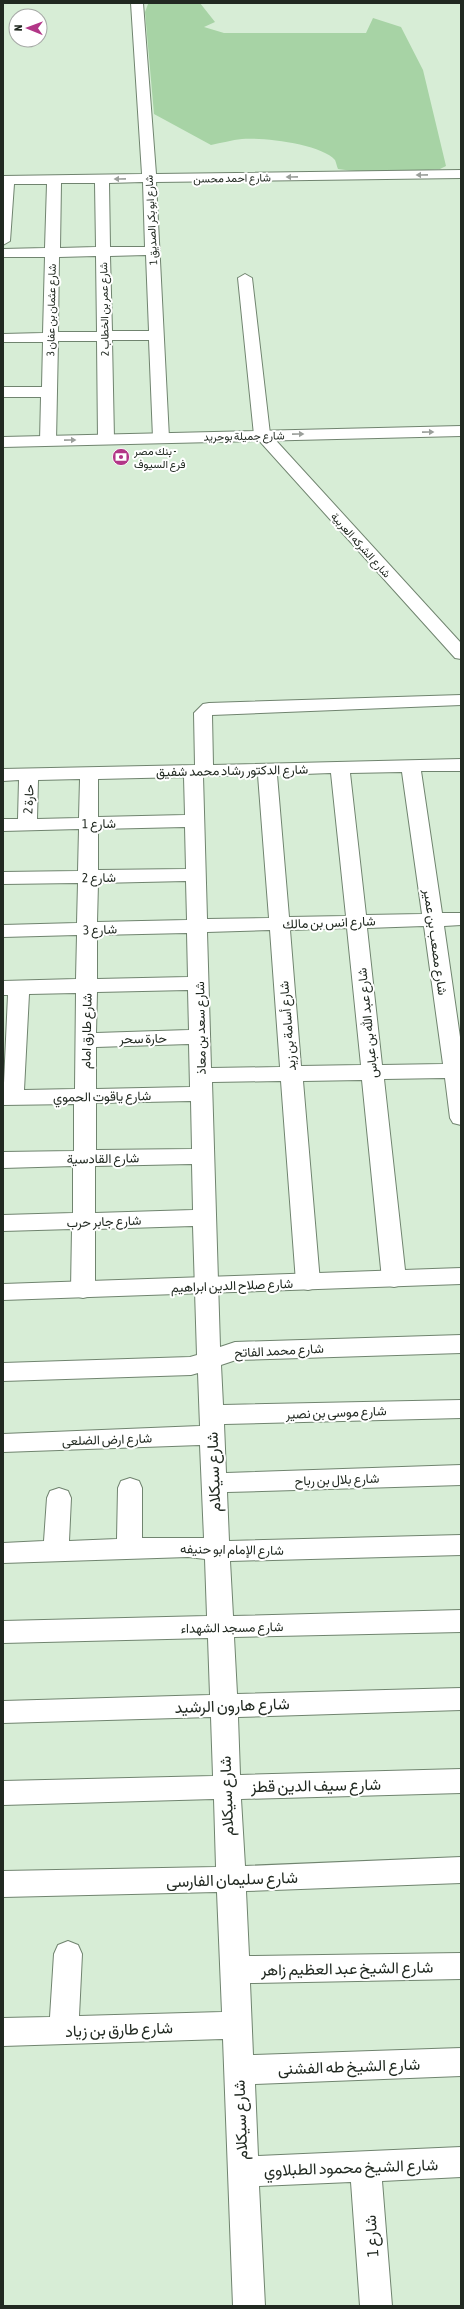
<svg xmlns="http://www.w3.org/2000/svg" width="464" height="2309" viewBox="0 0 464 2309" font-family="'Asap Condensed',Vazirmatn,sans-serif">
<rect width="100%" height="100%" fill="#d7edd6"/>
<path fill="#a7d3a5" d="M 151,3 L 200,3 L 215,22 L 204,27 L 224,33 L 366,33 L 373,18 L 401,27 L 423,70 L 446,166 L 440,169 C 406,172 372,174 338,169 C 337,167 336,162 335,160 C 322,144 261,137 242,139 C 232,140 221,143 211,145 L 154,114 L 145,12 L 148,4 Z"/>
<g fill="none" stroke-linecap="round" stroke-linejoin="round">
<defs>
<g id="minor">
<path d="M 131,3 L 143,3 L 156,174 L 461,170 L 461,178 L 156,182 L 169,438 L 167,441 L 155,441 L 153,438 L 149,340 L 112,340 L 114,439 L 112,442 L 100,442 L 98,439 L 97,341 L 58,341 L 56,441 L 54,444 L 42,444 L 40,441 L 41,397 L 3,397 L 3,387 L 42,387 L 43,342 L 3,342 L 3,334 L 43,333 L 45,257 L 3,257 L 3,249 L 45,248 L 47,184 L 14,184 L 10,241 L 3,245 L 3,176 L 142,174 ZM 143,182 L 145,247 L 110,247 L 109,183 ZM 61,183 L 95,183 L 96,247 L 60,248 ZM 146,255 L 149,331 L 112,331 L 110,256 ZM 96,256 L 97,332 L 58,332 L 59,257 Z"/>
<polygon points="245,274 252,278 270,434 461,643 461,659 455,658 254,435 238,278"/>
<path d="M 461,695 L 461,705 L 212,715 L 213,765 L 461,759 L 461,771 L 421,771 L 442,913 L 461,913 L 461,925 L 444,926 L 461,1044 L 461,1125 L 453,1123 L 450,1118 L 445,1078 L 384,1079 L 406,1279 L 402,1285 L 394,1287 L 386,1285 L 382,1279 L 362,1080 L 303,1081 L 320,1282 L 316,1288 L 308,1290 L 300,1288 L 296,1282 L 281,1081 L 212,1082 L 220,1347 L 235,1342 L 461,1335 L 461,1353 L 236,1360 L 221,1365 L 223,1405 L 461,1400 L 461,1418 L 224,1424 L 226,1473 L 461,1465 L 461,1485 L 227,1492 L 229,1541 L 461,1535 L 461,1555 L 230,1561 L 233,1616 L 461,1610 L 461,1632 L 234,1637 L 237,1694 L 461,1688 L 461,1710 L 238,1717 L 240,1775 L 461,1769 L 461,1793 L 241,1799 L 245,1866 L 461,1857 L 461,1883 L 246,1891 L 249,1956 L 461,1953 L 461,1979 L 250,1983 L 253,2055 L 461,2048 L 461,2076 L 255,2084 L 258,2156 L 461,2147 L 461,2177 L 382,2181 L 392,2306 L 360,2306 L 351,2182 L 259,2186 L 265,2306 L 233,2306 L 223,2039 L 3,2046 L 3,2018 L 50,2017 L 54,1954 L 58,1945 L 68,1941 L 78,1945 L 82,1954 L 79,2016 L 222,2012 L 217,1892 L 3,1897 L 3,1871 L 216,1867 L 214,1799 L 3,1805 L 3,1781 L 213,1776 L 211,1717 L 3,1723 L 3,1701 L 210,1695 L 208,1638 L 3,1643 L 3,1621 L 207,1616 L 205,1559 L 188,1557 L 3,1563 L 3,1543 L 44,1541 L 47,1498 L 50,1491 L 59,1488 L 68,1491 L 71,1498 L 69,1541 L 117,1539 L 118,1488 L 121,1481 L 130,1478 L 139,1481 L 142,1488 L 142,1538 L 204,1538 L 200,1445 L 3,1452 L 3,1434 L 200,1426 L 198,1373 L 191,1375 L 3,1381 L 3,1363 L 190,1357 L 197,1355 L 193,1226 L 95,1229 L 95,1290 L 91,1296 L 83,1298 L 75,1296 L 71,1290 L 72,1229 L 3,1231 L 3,1215 L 73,1213 L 73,1166 L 3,1168 L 3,1152 L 74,1151 L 74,1104 L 3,1105 L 8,995 L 3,995 L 3,981 L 76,979 L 77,935 L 3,937 L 3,925 L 77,923 L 78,883 L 3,884 L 3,872 L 78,871 L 79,829 L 3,831 L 3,819 L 18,819 L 19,780 L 3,781 L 3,769 L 195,765 L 194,713 L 203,704 L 209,703 ZM 402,772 L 422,914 L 366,915 L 350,773 ZM 331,773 L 346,916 L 289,917 L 277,775 ZM 258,775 L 269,918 L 207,919 L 203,776 ZM 184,777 L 185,815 L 98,817 L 98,779 ZM 80,779 L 79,818 L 37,819 L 38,780 ZM 185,827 L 186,869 L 98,870 L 98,829 ZM 186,881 L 187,920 L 97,922 L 98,883 ZM 424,926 L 443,1064 L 382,1065 L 367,928 ZM 347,928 L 361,1065 L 301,1066 L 290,930 ZM 270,930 L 280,1067 L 211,1068 L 207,932 ZM 187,933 L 188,977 L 97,979 L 97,935 ZM 188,990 L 189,1030 L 96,1033 L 97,992 ZM 76,993 L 75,1089 L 24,1090 L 29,994 ZM 189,1044 L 190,1087 L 96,1089 L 96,1047 ZM 191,1101 L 192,1149 L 96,1150 L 96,1103 ZM 192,1164 L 193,1210 L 95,1213 L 95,1166 Z"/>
</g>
<polygon id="tertiary" points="461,1268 461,1284 3,1300 3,1284"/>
<polygon id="primary" points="461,426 461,436 3,447 3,437"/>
</defs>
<use href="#minor" stroke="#70846f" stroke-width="2"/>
<use href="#tertiary" stroke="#70846f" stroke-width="2"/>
<use href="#primary" stroke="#70846f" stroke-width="2"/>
<use href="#minor" fill="#fff" fill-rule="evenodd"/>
<use href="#tertiary" fill="#fff" fill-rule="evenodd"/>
<use href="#primary" fill="#fff" fill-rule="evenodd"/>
</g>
<defs><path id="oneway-solid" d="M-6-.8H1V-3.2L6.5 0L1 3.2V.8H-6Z"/></defs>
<g fill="#9b9f9b">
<use href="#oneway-solid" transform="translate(422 175) rotate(179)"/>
<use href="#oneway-solid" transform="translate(292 177) rotate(179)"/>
<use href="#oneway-solid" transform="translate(120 179) rotate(179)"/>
<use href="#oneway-solid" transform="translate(428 432) rotate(-1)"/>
<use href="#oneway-solid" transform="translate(298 434) rotate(-1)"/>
<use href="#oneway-solid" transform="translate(70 440) rotate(-1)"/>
</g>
<defs>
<symbol id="bank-disc" viewBox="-11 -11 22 22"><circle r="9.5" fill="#b23687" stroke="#fff"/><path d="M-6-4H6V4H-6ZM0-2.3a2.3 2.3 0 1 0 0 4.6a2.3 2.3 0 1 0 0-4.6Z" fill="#fff"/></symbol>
</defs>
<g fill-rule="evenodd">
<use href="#bank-disc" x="111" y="447" width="20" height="20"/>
</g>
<g text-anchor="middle" stroke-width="4" stroke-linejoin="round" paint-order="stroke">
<g font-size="11" fill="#212921" stroke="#fff">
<text transform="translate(232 178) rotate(-1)" y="4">شارع احمد محسن</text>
<text transform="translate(151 220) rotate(-93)" y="4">شارع ابو بكر الصديق 1</text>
<text transform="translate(104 309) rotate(-91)" y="4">شارع عمر بن الخطاب 2</text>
<text transform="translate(51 310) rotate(-89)" y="4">شارع عثمان بن عفان 3</text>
<text transform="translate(244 436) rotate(-1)" y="4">شارع جميلة بوحريد</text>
<text transform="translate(361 545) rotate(48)" y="4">شارع الشركه العربية</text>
</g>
<g font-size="11" fill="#212921" stroke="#fff" text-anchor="start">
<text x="134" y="455">بنك مصر -<tspan x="134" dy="13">فرع السيوف</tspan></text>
</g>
<g font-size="13" fill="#212921" stroke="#fff">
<text transform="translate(232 770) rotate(-1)" y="5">شارع الدكتور رشاد محمد شفيق</text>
<text transform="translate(28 799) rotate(-87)" y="5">حارة 2</text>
<text transform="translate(99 823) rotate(-1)" y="5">شارع 1</text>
<text transform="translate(99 877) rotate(-1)" y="5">شارع 2</text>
<text transform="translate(329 922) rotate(-2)" y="5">شارع انس بن مالك</text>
<text transform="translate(100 929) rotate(-2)" y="5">شارع 3</text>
<text transform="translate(436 942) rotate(82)" y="5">شارع مصعب بن عمير</text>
<text transform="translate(367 1023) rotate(-96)" y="5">شارع عبد الله بن عباس</text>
<text transform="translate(287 1026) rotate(-95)" y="5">شارع أسامة بن زيد</text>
<text transform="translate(200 1028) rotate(-91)" y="5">شارع سعد بن معاذ</text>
<text transform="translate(86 1031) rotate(-89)" y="5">شارع طارق امام</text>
<text transform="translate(143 1038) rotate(-1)" y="5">حارة سحر</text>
<text transform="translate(102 1096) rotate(-1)" y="5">شارع ياقوت الحموي</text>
<text transform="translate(103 1158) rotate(-1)" y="5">شارع القادسية</text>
<text transform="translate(104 1221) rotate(-2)" y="5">شارع جابر حرب</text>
<text transform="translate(232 1285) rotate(-2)" y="5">شارع صلاح الدين ابراهيم</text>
<text transform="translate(279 1350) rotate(-3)" y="5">شارع محمد الفاتح</text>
<text transform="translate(336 1412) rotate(-2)" y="5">شارع موسى بن نصير</text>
<text transform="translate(107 1439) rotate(-2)" y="5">شارع ارض الضلعى</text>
<text transform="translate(337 1479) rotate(-2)" y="5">شارع بلال بن رباح</text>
<text transform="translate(232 1549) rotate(1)" y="5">شارع الإمام ابو حنيفه</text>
<text transform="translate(232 1627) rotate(-1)" y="5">شارع مسجد الشهداء</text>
</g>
<g font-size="16" fill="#212921" stroke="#fff">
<text transform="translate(213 1472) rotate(-92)" y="6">شارع سيكلام</text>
<text transform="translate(232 1705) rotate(-2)" y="6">شارع هارون الرشيد</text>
<text transform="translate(316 1785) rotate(-1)" y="6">شارع سيف الدين قطز</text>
<text transform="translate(226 1796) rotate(-92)" y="6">شارع سيكلام</text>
<text transform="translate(232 1879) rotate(-2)" y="6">شارع سليمان الفارسى</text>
<text transform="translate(347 1968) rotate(-1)" y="6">شارع الشيخ عبد العظيم زاهر</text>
<text transform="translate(119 2029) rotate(-2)" y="6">شارع طارق بن زياد</text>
<text transform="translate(349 2066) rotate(-2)" y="6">شارع الشيخ طه الفشنى</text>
<text transform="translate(240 2120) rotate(-92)" y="6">شارع سيكلام</text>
<text transform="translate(351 2167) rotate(-2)" y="6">شارع الشيخ محمود الطبلاوي</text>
<text transform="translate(371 2236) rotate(-94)" y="6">شارع 1</text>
</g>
</g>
<rect width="464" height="2309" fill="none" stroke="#212921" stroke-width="8"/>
<g transform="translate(28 28) rotate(271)"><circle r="19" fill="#ffffff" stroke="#a6a9a6"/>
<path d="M0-3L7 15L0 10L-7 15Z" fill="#b23687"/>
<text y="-6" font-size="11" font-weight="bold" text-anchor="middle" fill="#212921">N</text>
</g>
</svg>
